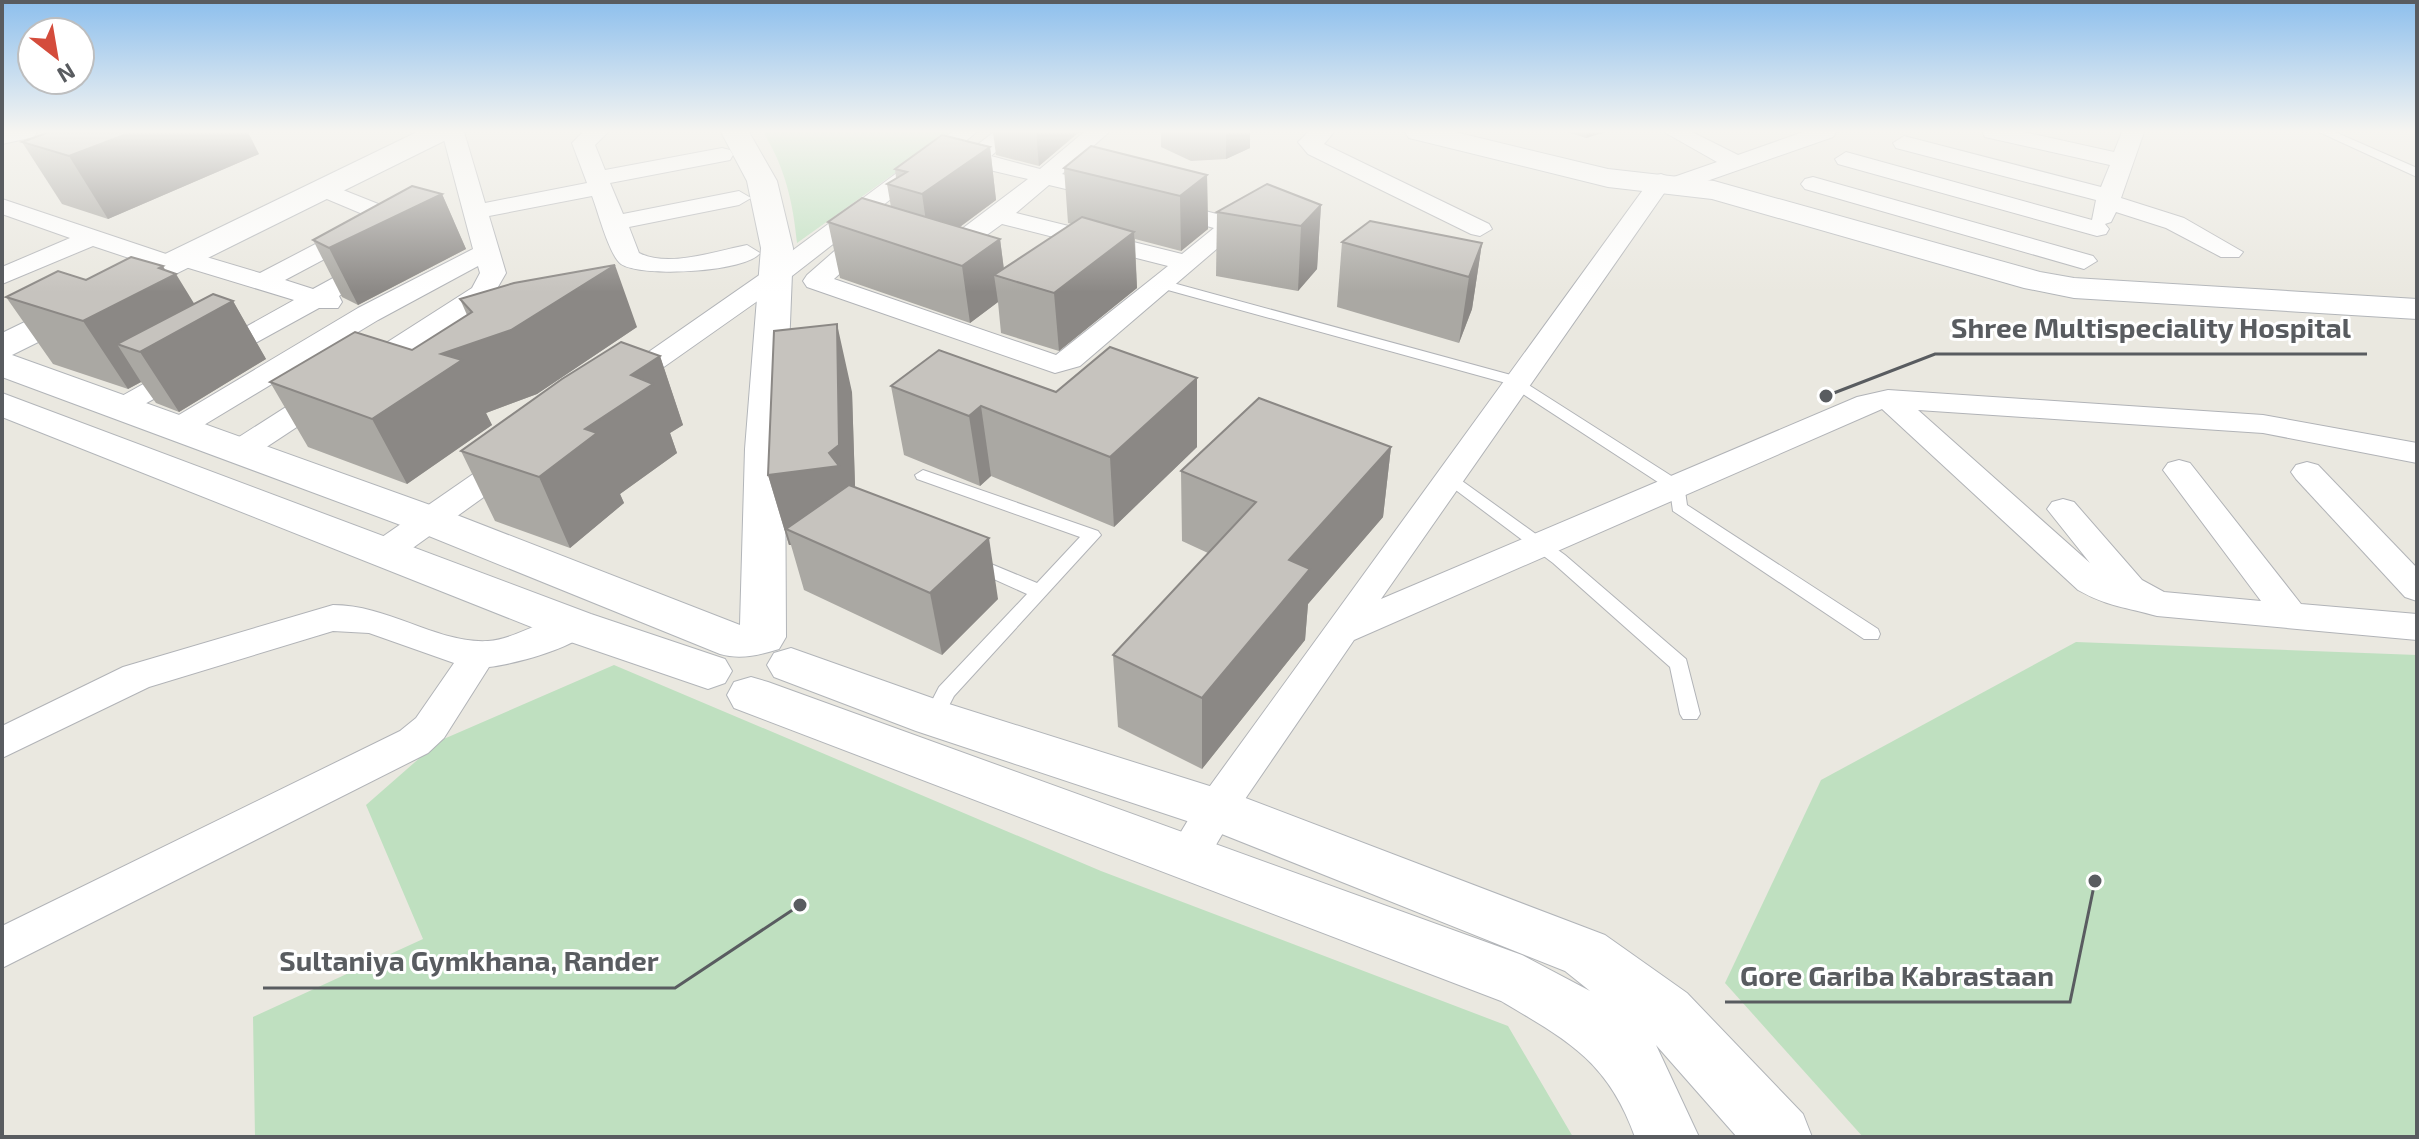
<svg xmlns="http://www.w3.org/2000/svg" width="2419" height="1139" viewBox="0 0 2419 1139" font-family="'Exo 2',sans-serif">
<rect width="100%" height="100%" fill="#eae8e0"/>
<g fill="#bfe0c0">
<path d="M 763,132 L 946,132 L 951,133 L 797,243 C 793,202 785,167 763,132 Z"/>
<polygon points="2076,642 2417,655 2417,1137 1863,1137 1725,983 1821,780"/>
<polygon points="614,665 1101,871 1508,1026 1573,1137 255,1137 253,1017 423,939 366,805 439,741"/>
</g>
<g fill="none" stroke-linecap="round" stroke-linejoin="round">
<defs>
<g id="lane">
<polygon points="2319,132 2335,132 2417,168 2417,177"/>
<polygon points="1162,280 1522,378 1524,382 1684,484 1687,505 1878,629 1880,634 1878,639 1864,639 1673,511 1670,490 1506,383 1157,287 1155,284"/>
<polygon points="923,470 1098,531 1101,535 954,696 940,723 933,726 926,723 923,718 939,687 1027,594 967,567 964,563 967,559 979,559 1037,583 1080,537 917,479 915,475"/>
<polygon points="1451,473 1565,555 1686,659 1700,714 1697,719 1683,719 1680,714 1670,667 1553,563 1445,482 1443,478 1445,474"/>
</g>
<g id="street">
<polygon points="2,132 37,132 34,137 2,144"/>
<path d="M 442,132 L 464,132 L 485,203 L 587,183 L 572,143 L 583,132 L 608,132 L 595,145 L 605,170 L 722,148 L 730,150 L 733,155 L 730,160 L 610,183 L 623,214 L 739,191 L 751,198 L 739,205 L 629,227 L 639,253 C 668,268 716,251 747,245 L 760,253 C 747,272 641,278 621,264 C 609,255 598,211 592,196 L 489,216 L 506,273 L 491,299 L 250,458 L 228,458 L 224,451 L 228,444 L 472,288 L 480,273 L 478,266 L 378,320 L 189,434 L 167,434 L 163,428 L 167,422 L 358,308 L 473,249 Z"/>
<polygon points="952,132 977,132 783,283 634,388 614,388 610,382 614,376 765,271"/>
<polygon points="994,132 1019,132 991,156 1040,169 1084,132 1109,132 1062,174 1116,187 1120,192 1116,197 1108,199 1049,185 1016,213 1182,254 1214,228 1154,212 1151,207 1154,202 1163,200 1232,218 1240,229 1080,366 1055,373 807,287 803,281 807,275 863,226 881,226 884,231 881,236 834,279 1056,355 1168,266 1002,224 948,263 930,263 926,258 930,253 1028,179 977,167 959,181 943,181 939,176 943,171"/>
<polygon points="1308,132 1334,132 1324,144 1489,224 1492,229 1480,236 1471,234 1308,154 1298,142"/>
<path d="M 1664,132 L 1692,132 L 1738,155 L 1803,132 L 1836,132 L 1833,137 L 1684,189 L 1667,189 L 1381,599 L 1857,397 L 1888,390 L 2263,415 L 2417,443 L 2417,463 L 2263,433 L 1918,410 L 2090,563 L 2047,509 L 2052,502 L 2063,499 L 2074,502 L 2142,580 L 2164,592 L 2261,601 L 2163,470 L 2168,463 L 2179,460 L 2190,463 L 2301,604 L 2417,614 L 2417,640 L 2157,616 C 2126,607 2108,607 2078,590 L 1882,409 L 1354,640 L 1230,821 L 1203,867 L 1188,873 L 1173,867 L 1167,855 L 1202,797 L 1653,176 L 1661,174 L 1671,178 L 1717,162 Z"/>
<polygon points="1982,132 2024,132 2114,152 2122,132 2144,132 2121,198 2184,218 2243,252 2239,257 2221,257 2166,228 2116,212 2111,222 2105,224 2109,229 2106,234 2097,236 1838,164 1835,159 1846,152 2092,220 2096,200 1896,148 1893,143 1904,136 2101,187 2110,165 1985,137"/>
<polygon points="1813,177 2093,256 2097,261 2084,269 1805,189 1801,184 1805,179"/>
<polygon points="323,182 421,221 424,226 412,233 403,231 315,194 311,189"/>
<polygon points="2,199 172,256 183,250 260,273 350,226 368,226 371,231 368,236 285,280 313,289 368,259 386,259 390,264 339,296 342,302 338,308 319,308 121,417 111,414 106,408 111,402 294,300 182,266 171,272 93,246 2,284 2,267 70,238 2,214"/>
<polygon points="516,449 527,452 531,459 527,466 396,560 384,563 372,560 367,552 372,544 505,452"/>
<polygon points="2307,462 2318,465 2417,568 2417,601 2405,597 2296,479 2291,472 2296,465"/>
<path d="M 333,605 C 389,605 438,644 488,641 C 521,639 556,608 588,617 L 593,626 C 581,647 514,664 489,667 L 444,738 L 428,753 L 2,968 L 2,926 L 400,731 L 416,718 L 454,663 L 369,633 L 333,631 L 149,687 L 2,758 L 2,726 L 123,667 Z"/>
</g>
<g id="secondary">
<path d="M 417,132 L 454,132 L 450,138 L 12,355 L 444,510 L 740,625 L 745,449 L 761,248 L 747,181 L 721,132 L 749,132 L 777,181 L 793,248 L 785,449 L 786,637 L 779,649 C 760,655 740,660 720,654 L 414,530 L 2,377 L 2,333 Z"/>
<polygon points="1405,132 1455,132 1608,169 1714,181 2040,272 2074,278 2417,299 2417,319 2074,298 2024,288 1712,199 1608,187 1409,138"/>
<polygon points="2,393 591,614 725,659 732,671 725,683 708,689 559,638 2,417"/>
<path d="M 791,648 L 949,704 L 1235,794 L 1605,935 L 1687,993 L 1803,1114 L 1812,1137 L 1737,1137 L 1656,1045 L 1699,1137 L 1635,1137 C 1608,1061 1567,1040 1501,1001 L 734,708 L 727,695 L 734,682 L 751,677 L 768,682 L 1522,955 L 1590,991 L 1565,971 L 1199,825 L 916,731 L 774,677 L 767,665 L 774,653 Z"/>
</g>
</defs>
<use href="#lane" stroke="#b1b3b7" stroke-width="2"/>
<use href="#street" stroke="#b1b3b7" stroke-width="2"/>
<use href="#secondary" stroke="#b2b5b9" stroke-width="2"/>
<use href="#lane" fill="#fff" fill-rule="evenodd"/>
<use href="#street" fill="#fff" fill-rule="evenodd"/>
<use href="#secondary" fill="#fff" fill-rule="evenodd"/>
</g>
<g fill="#aaa8a3">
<polygon points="993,132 1079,132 1039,166 996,155"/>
<polygon points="1161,132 1250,132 1250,148 1226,159 1191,161 1161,147"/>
<polygon points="1567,132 1605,132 1586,138"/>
<polygon points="22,142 259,154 108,219 62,204"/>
<polygon points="990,147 996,200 960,227 1000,239 1004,269 1072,224 1068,223 1064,168 1207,175 1208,229 1181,251 1135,239 1137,288 1059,351 1001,333 998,302 970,323 840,278 828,222 891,207 887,184 896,178 895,169"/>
<polygon points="442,194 466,249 358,305 342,297 313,240"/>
<polygon points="1321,205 1317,269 1298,291 1216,276 1217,212"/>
<polygon points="1342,242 1482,243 1472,309 1459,343 1337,307"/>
<polygon points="165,270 194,304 233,301 266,359 179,412 156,403 141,382 128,389 53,364 6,297 86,280"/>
<polygon points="460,299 637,327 537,394 486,413 492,425 407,484 308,447 270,382 412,350 467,315"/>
<polygon points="660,356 683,425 670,433 677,453 620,494 624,503 570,548 495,521 461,451"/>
<polygon points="1197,378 1197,447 1114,527 991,476 980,486 904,455 891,386 1056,392"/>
<polygon points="852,392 855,487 998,599 942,655 804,590 791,545 789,545 768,475"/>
<polygon points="1391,447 1383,517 1308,604 1305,640 1202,769 1118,727 1113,655 1208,553 1182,541 1181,471"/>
</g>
<g fill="#8b8885">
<polygon points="132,132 248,132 259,154 108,219 69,156"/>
<polygon points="1036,132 1079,132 1039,166"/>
<polygon points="1226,132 1250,132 1250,148 1226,159"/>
<polygon points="1587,132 1605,132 1586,138"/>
<polygon points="990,147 996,200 930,249 922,194"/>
<polygon points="1207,175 1208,229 1181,251 1180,196"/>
<polygon points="442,194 466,249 358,305 329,248"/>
<polygon points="1321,205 1317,269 1298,291 1301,226"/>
<polygon points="1134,232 1137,288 1059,351 1054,293"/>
<polygon points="1000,239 1005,279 994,275 998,302 970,323 962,266"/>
<polygon points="1482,243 1472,309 1459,343 1469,277"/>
<polygon points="615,265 637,327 537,394 486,413 492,425 407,484 372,419 441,354"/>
<polygon points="163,266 169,277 176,274 203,318 233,301 266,359 179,412 140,352 117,344 141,382 128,389 83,321"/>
<polygon points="837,324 852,392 856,515 786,529 791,545 789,545 768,475 829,453"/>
<polygon points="660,356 683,425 670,433 677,453 620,494 624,503 570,548 539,477 585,429 631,375"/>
<polygon points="1197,378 1197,447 1114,527 1110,457"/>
<polygon points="981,406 991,476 980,486 969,416"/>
<polygon points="1391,447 1383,517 1308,604 1305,640 1202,769 1202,698 1289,560"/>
<polygon points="989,538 998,599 942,655 930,593"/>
</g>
<g fill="#c6c3be" stroke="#8b8885" stroke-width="2">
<polygon points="49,132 132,132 69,156 22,142"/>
<polygon points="942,135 990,147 922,194 887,184 907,172 895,169"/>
<polygon points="1091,146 1207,175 1180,196 1064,168"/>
<polygon points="1267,184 1321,205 1301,226 1217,212"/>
<polygon points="412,186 442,194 329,248 313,240"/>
<polygon points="862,198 1000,239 962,266 828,222"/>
<polygon points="1082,217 1134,232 1054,293 994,275"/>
<polygon points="1370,221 1482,243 1469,277 1342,242"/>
<polygon points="131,257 163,266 159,268 176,274 83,321 6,297 58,271 86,280"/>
<polygon points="615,265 511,330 441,354 462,360 372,419 270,382 355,332 412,350 472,312 460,299 514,283"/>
<polygon points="213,294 233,301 140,352 117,344"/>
<polygon points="837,324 839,445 829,453 839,466 768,475 774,331"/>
<polygon points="621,342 660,356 631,375 653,384 585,429 597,433 539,477 461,451 562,379"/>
<polygon points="1110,347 1197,378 1110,457 981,406 969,416 891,386 939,350 1056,392"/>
<polygon points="1259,398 1391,447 1289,560 1310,569 1202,698 1113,655 1256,502 1181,471"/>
<polygon points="849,485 989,538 930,593 786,529"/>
</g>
<linearGradient id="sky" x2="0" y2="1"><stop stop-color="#8dbfed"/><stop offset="0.45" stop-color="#f6f5f1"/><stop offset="1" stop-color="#f6f5f1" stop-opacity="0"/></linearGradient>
<rect width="2419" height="292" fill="url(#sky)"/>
<path fill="none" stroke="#595c60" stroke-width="3" d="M1826 396L1935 354H2367M800 905L675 988H263M2095 881L2070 1002H1725"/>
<g fill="#595c60" stroke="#fff" stroke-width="3">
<circle cx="1826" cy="396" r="8"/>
<circle cx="800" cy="905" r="8"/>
<circle cx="2095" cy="881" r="8"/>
</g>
<g font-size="28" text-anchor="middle" font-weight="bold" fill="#595c60" stroke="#fff" stroke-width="6" stroke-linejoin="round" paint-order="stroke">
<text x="2151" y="338">Shree Multispeciality Hospital</text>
<text x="469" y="971">Sultaniya Gymkhana, Rander</text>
<text x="1897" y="986">Gore Gariba Kabrastaan</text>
</g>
<rect width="2419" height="1139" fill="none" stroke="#595c60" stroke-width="8"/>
<g transform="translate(56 56) rotate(149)"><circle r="38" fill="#ffffff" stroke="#bdbebf" stroke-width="2"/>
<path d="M0-6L14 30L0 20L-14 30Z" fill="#d44c3c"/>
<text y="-12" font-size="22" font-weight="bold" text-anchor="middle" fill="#595c60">N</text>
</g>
</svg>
